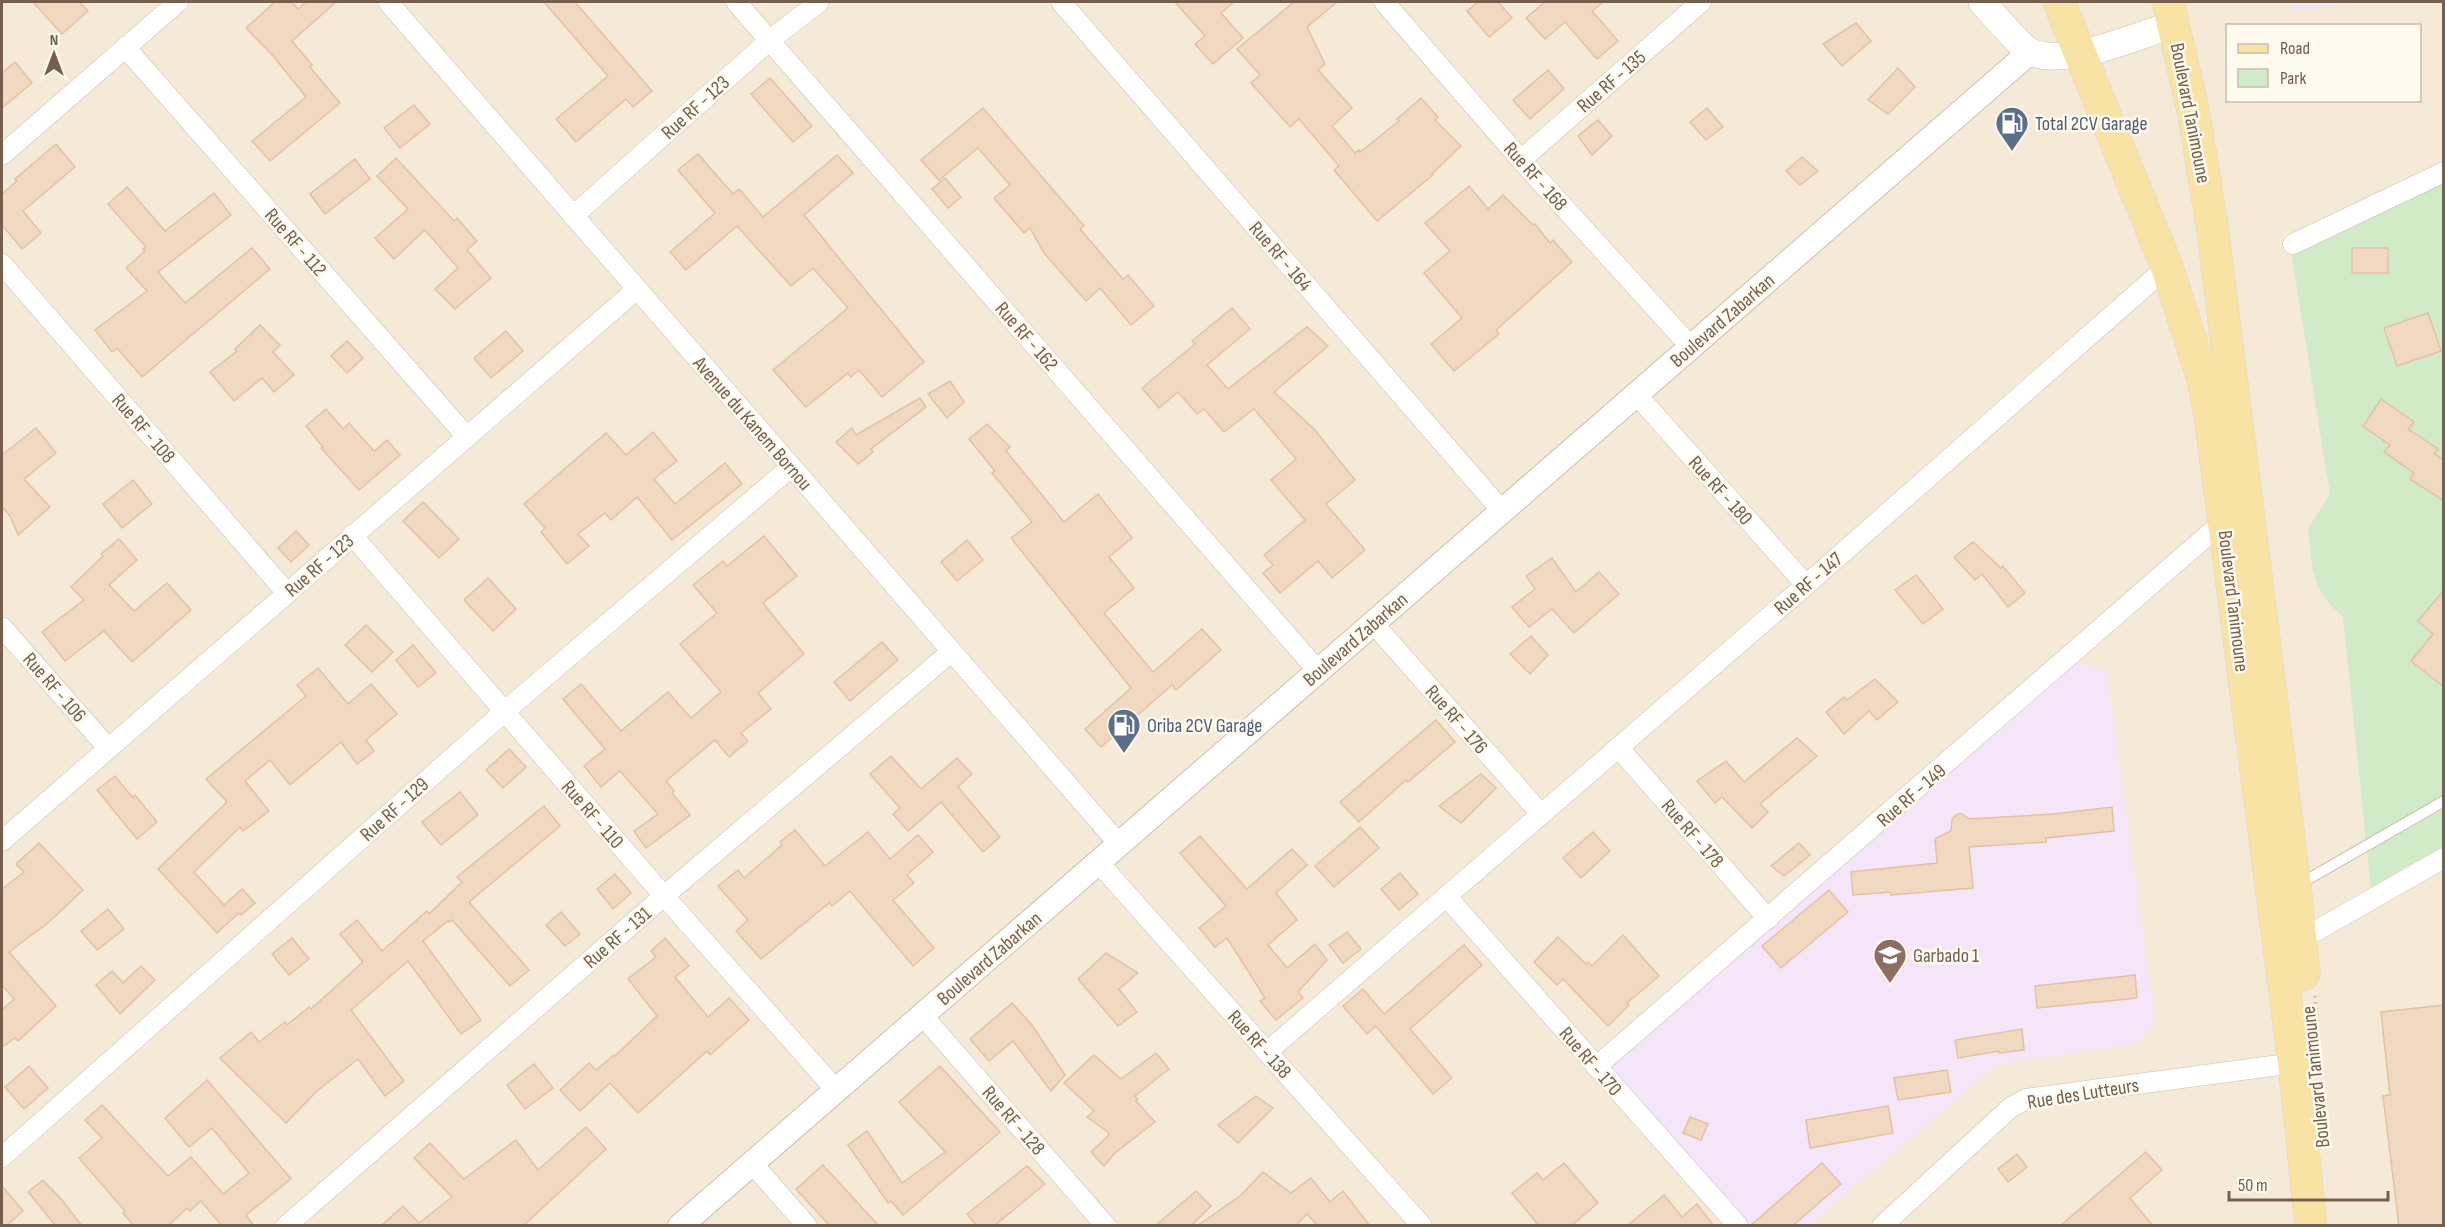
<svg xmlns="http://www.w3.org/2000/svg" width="2445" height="1227" viewBox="0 0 2445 1227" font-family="'Sofia Sans Condensed',sans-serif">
<rect width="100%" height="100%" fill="#fcf7e9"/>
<path fill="#f4ead7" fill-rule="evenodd" d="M 2,2 L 2443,2 L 2443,1225 L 2,1226 ZM 2228,26 L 2420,26 L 2420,100 L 2228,100 Z"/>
<g fill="#f4e5f9">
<polygon points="2291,2 2358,2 2293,12"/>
<polygon points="2075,662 2107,672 2155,1021 2138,1044 1997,1064 1809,1226 1750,1225 1608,1067"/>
</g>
<path fill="#d1eac7" d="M 2443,181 L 2443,847 L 2371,889 L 2343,616 C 2310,590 2313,568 2308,529 L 2330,494 L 2291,251 Z"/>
<g fill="#f1d9c1" stroke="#e3c2a2" stroke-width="1.5">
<polygon points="33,2 79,2 88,11 62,34"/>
<polygon points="275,2 292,2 298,9 306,2 336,2 292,41 312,65 310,67 340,103 270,161 252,141 306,97 274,57 246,28"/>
<polygon points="544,2 575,2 652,91 633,107 626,99 576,142 556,119 608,76"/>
<polygon points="1175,2 1234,2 1221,13 1243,38 1213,64 1195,44 1205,36"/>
<polygon points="1294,2 1337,2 1307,27 1325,64 1318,70 1352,108 1332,126 1355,153 1359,150 1360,152 1399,121 1397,119 1421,98 1438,117 1435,120 1461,146 1432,174 1433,175 1377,221 1334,170 1339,166 1299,119 1290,127 1251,83 1260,75 1237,49"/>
<polygon points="1478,2 1498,2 1512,18 1489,37 1467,11"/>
<polygon points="1545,2 1603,2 1592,11 1618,41 1597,59 1565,22 1545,39 1526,18"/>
<polygon points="1856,23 1871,41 1842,66 1823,44"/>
<polygon points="15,62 32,83 2,108 2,73"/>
<polygon points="1898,68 1915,87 1888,114 1868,100"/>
<polygon points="1548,70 1564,89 1530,119 1513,100"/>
<polygon points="770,78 812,126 793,142 751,94"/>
<polygon points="414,105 430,124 400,148 384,128"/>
<polygon points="983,108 1084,226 1080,229 1123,279 1128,275 1154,306 1131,325 1100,288 1086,301 1044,253 1030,228 1024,233 994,198 1010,185 978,148 939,180 921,160"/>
<polygon points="1707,108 1723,127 1706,140 1690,122"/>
<polygon points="1598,120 1612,136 1592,155 1578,136"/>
<polygon points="56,144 75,167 23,211 41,233 22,249 2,225 2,194 17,181 15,179"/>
<polygon points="698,154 733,194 739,189 763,217 837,155 853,173 804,215 924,362 882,397 859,370 851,377 848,373 806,407 773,370 848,308 813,268 791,286 737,226 686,270 670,252 715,213 678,170"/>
<polygon points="1802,157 1818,171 1800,185 1786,171"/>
<polygon points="396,158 454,221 457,218 477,241 467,250 491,278 455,309 435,289 458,268 425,230 394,259 375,238 408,209 377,176"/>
<polygon points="355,159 370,179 325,214 310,194"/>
<polygon points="945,178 961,197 948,208 932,189"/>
<polygon points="1469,186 1488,209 1503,195 1533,225 1535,224 1550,243 1553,240 1572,262 1496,330 1499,334 1454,371 1431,344 1462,318 1424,273 1450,251 1425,223"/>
<polygon points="127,187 165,231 214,193 231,215 158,272 185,303 252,248 270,269 142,377 117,348 112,352 95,330 147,291 126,268 145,251 143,249 146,247 108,204"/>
<rect x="2352" y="248" width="36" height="25"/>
<polygon points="1232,308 1250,329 1207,365 1228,389 1307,327 1328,346 1274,392 1314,429 1355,480 1326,504 1365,550 1332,578 1318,561 1280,593 1263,573 1273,565 1264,555 1305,520 1271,480 1296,459 1254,409 1224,432 1204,409 1197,414 1178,392 1159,408 1142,388 1195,344 1192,341"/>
<polygon points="2428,313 2441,351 2397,366 2384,328"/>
<polygon points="260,325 280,345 273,352 294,375 274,392 262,378 234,401 210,372 237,351 235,349"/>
<polygon points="506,331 523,351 491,378 474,358"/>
<polygon points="347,341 363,358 347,373 331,356"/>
<polygon points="950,381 964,402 947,418 928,394"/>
<polygon points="920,398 926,407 871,449 873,452 858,464 836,442 852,428 856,435"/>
<polygon points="2381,399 2414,422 2408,429 2438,449 2434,454 2444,460 2444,501 2410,479 2414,473 2384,452 2390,445 2363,426"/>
<polygon points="326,409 343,429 349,423 374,451 387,440 400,455 359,490 321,448 323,447 306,426"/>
<polygon points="987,424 1010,447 1006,451 1064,522 1098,494 1132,538 1109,557 1134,588 1104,613 1153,672 1202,629 1221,650 1176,690 1172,685 1101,747 1085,729 1131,688 1011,538 1032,522 992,473 995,471 969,439"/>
<polygon points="36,428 56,453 24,479 50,507 18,535 10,516 2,507 2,455"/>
<polygon points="653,432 677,461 654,479 675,504 725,463 742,484 672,540 637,497 611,520 605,513 578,534 589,546 567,564 541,532 545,528 524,504 606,433 626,455"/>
<polygon points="133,480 152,504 122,528 103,504"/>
<polygon points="423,502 459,539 439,558 403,521"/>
<polygon points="296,531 309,545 291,562 278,548"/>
<polygon points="764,536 797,576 763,603 804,654 758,693 771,709 741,733 748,741 729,757 715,740 666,781 674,791 672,793 690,815 646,848 634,831 658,814 620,771 601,787 584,766 605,749 563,699 581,684 621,731 668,692 691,718 721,692 680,644 717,613 693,585 723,561 727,566"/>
<polygon points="119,539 137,560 109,585 134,611 167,583 191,610 132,662 104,631 65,661 42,632 84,600 71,587 103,556 101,554"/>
<polygon points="967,540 983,560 957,581 941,562"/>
<polygon points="1973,542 2001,568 2003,566 2025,593 2008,607 1982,574 1975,580 1954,557"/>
<polygon points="1552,558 1576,592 1599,572 1619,594 1574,633 1552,609 1529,627 1512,607 1535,589 1526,576"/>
<polygon points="1916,575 1943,609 1923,624 1895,590"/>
<polygon points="488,578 516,609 493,631 464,600"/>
<polygon points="2444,590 2444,687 2411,661 2433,634 2418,621"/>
<polygon points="366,625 393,652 372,672 345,645"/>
<polygon points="1531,636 1548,655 1530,674 1510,654"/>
<polygon points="882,642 898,660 850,701 834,682"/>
<polygon points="413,645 436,673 418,687 396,660"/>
<polygon points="318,668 348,704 371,684 397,714 366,740 374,751 357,764 341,742 290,785 270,760 245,781 269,811 243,831 240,827 194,872 224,905 242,889 255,903 241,915 239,913 217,933 158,869 227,802 206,779 306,696 297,685"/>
<polygon points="1875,679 1898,702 1877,720 1869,711 1844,734 1826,712 1844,697 1847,700"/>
<polygon points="1436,720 1455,742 1408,782 1406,780 1359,822 1340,802"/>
<polygon points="1797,738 1817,756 1760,804 1768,812 1752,828 1722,797 1715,803 1697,781 1726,761 1744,782"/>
<polygon points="509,749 526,767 503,788 486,770"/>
<polygon points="891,756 921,789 957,758 972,774 958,787 1000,837 983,852 941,802 908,831 893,814 900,808 870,774"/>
<polygon points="1481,774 1496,788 1461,823 1439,806"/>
<polygon points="115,776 133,798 135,795 157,822 137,839 97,790"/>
<polygon points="460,792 478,815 441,845 422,822"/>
<polygon points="544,806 560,826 469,902 529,970 510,986 452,920 449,922 448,921 423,941 481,1020 461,1034 408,961 351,1010 404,1081 385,1096 358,1059 317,1091 286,1123 220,1058 251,1032 259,1042 285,1022 287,1025 309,1007 311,1009 363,962 340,934 357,920 382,951 427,911 429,914 462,882 457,877"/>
<polygon points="2112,807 2114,831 2046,838 2046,842 1969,847 1973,888 1891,895 1891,892 1853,895 1851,872 1937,863 1935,839 1951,831 1952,819 1957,814 1962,814 1969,819 2053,814"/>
<polygon points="1360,827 1379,848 1334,887 1315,866"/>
<polygon points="795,830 825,866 868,832 890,859 918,835 933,852 907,875 914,883 893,900 934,948 913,966 850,891 832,906 829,903 761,959 736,931 748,920 718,886 738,870 744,878 782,845 780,842"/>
<polygon points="1593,832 1610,851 1581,878 1563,858"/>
<polygon points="1200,836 1247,889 1292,849 1307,865 1276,893 1297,920 1268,945 1287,968 1315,944 1327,960 1298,992 1303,998 1276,1020 1260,1001 1265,998 1227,938 1215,947 1199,928 1226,906 1180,853"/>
<polygon points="39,843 83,890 49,922 9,952 56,1006 18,1041 15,1038 2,1047 2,1010 14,999 2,985 2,889 24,872 16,864"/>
<polygon points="1799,843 1810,855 1784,876 1771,866"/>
<polygon points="1400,873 1418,894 1399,910 1381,889"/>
<polygon points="615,874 631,893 613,909 597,889"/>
<polygon points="1829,890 1848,912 1781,968 1762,946"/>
<polygon points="108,909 124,929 97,950 81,931"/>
<polygon points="561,912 580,934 565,946 546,925"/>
<polygon points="1347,932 1361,949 1343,963 1329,945"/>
<polygon points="1623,935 1659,976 1627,1003 1629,1005 1608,1026 1563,979 1557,985 1534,962 1558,937 1586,964 1588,962 1592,966"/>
<polygon points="292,938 309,959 289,975 272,954"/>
<polygon points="665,938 689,966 675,977 708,1017 729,998 749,1020 710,1055 707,1051 638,1113 610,1083 580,1111 560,1090 589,1063 596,1070 614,1055 615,1056 657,1016 628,979 656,957 651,951"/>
<polygon points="1464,945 1482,965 1410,1029 1452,1078 1433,1094 1376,1026 1367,1034 1343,1006 1363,989 1384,1014"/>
<polygon points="1106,953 1138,973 1119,989 1137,1012 1118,1026 1078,979"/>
<polygon points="141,966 155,980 120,1014 96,985 112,971 123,983"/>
<polygon points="2135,975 2137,998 2037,1008 2035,986"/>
<polygon points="1012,1003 1032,1025 1065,1075 1051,1091 1013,1041 989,1061 970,1039"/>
<polygon points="2444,1005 2444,1226 2399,1226 2383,1096 2390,1095 2381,1012"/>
<polygon points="2022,1029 2024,1050 1999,1053 1999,1051 1958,1058 1955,1040"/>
<polygon points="1156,1053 1169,1069 1135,1096 1138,1099 1136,1101 1155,1122 1115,1153 1104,1166 1091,1152 1109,1135 1108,1132 1087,1117 1094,1111 1064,1083 1094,1055 1121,1079"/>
<polygon points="534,1064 553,1088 525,1109 507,1085"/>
<polygon points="29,1066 48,1088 24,1109 5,1087"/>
<polygon points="940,1066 1000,1132 903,1215 891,1201 888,1203 848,1145 867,1131 902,1183 945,1152 899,1102"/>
<polygon points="1947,1070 1951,1092 1898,1100 1894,1078"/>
<polygon points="207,1080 291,1179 246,1215 254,1226 222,1226 201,1201 190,1211 187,1208 168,1226 134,1226 123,1213 125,1211 79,1158 102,1138 85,1120 102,1105 168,1176 191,1157 223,1194 249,1173 212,1128 189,1147 165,1118"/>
<polygon points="1256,1096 1273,1108 1238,1143 1218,1125"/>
<polygon points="1888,1106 1893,1133 1810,1148 1806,1120"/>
<polygon points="1690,1117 1708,1124 1701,1140 1683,1133"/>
<polygon points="586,1127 606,1149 523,1226 381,1226 403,1206 419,1223 452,1197 414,1158 430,1143 464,1179 516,1140 538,1170"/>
<polygon points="2146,1152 2162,1170 2130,1198 2153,1226 2060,1226"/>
<polygon points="2017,1154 2027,1167 2008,1182 1998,1169"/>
<polygon points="1564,1163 1598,1203 1571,1226 1539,1226 1512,1193 1537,1173 1543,1180"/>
<polygon points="1822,1163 1841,1184 1792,1226 1750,1226"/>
<polygon points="823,1165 879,1226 830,1226 796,1189"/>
<polygon points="1027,1166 1045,1184 994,1226 977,1226 967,1214"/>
<polygon points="1263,1172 1291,1193 1311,1178 1330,1202 1343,1191 1370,1226 1318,1226 1307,1214 1295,1226 1197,1226 1240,1196"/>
<polygon points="43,1180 62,1200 82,1226 56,1226 28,1192"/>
<polygon points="2,1186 23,1211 6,1226 2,1226"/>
<polygon points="1196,1191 1211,1206 1191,1226 1155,1226"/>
<polygon points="1664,1195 1682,1217 1697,1204 1714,1226 1627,1226"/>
</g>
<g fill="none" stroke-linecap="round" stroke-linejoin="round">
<defs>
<polyline id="service" points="2298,885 2444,801"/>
<g id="minor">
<polyline points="388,2 1119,844"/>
<polyline points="736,2 1318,671"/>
<polyline points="1061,2 1502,511"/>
<polyline points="1384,2 1521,160 1691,347"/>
<polyline points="125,47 467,437"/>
<polyline points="2,155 178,2"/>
<polyline points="1521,160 1701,2"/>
<polyline points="573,216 770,40 819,2"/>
<polyline points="2293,244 2444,172"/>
<polyline points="2,264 287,593"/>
<polyline points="1636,394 1806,585"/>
<polyline points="352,535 664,896 836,1090"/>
<polyline points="1373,623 1541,814"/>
<polyline points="2,627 108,748"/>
<polyline points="1618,747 1768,919"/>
<polyline points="2,841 637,289"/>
<polyline points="1098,862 1422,1226"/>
<polyline points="1446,896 1738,1226"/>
<polyline points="2300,940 2444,858"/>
<polyline points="922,1015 1106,1226"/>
<polyline points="1267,1052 1806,585 2167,267"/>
<polyline points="1596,1067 2224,521"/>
<polyline points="2,1157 505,711 791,467"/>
<polyline points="752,1163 807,1226"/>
<polyline points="286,1226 664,896 951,652"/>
<polyline points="1882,1226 2010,1108 2026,1099 2294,1063"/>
</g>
<polyline id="tertiary" points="680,1226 2030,52"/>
<path id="secondary" d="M 1982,2 C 1990,11 2022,48 2031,52 C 2064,68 2140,35 2174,24"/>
<g id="primary">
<polyline points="2059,2 2167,267 2203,379 2210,415 2294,1063 2311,1226"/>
<polyline points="2168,2 2194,115 2212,225 2295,886 2304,974"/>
</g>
</defs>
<use href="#service" stroke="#cec0af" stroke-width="12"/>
<use href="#minor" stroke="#cec0af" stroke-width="21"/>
<use href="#tertiary" stroke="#cec0af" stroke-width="26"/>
<use href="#secondary" stroke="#d1c1ac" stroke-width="28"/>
<use href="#primary" stroke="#dbd6d1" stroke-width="33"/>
<polyline stroke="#d6bda4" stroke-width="4" stroke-dasharray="1.5 4.5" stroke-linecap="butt" points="2315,996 2318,1028"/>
<use href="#service" stroke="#fff" stroke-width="10"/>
<use href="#minor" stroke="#fff" stroke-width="20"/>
<use href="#tertiary" stroke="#fff" stroke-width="24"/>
<use href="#secondary" stroke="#fff" stroke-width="27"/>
<use href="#primary" stroke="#f8e2a4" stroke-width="32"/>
</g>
<defs>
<symbol id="fuel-pin" viewBox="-11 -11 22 30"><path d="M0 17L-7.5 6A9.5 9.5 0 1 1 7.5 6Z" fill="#5c6f8a" stroke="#fffaef"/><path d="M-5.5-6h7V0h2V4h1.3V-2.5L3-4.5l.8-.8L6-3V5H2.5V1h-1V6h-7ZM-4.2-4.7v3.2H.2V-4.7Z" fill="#fff"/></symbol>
<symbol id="school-pin" viewBox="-11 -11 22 30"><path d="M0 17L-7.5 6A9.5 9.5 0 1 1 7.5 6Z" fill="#8d6e63" stroke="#fffaef"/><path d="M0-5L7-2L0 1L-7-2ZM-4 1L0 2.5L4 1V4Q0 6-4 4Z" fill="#fff"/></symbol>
</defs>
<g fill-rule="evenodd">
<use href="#fuel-pin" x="1993" y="104" width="38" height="52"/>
<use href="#fuel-pin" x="1105" y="706" width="38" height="52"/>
<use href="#school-pin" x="1871" y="936" width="38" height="52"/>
</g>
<g text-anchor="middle" stroke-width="5" stroke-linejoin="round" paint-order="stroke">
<g font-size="20" fill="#76604d" stroke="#fffaef">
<text transform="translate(1611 81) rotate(-41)" y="7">Rue RF - 135</text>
<text transform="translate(695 107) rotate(-42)" y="7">Rue RF - 123</text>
<text transform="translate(2191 113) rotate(79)" y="7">Boulevard Tanimoune</text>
<text transform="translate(1536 176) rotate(48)" y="7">Rue RF - 168</text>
<text transform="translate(296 242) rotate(49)" y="7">Rue RF - 112</text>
<text transform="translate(1281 256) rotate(49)" y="7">Rue RF - 164</text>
<text transform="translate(1722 320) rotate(-41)" y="7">Boulevard Zabarkan</text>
<text transform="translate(1027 336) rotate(49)" y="7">Rue RF - 162</text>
<text transform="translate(753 423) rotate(49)" y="7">Avenue du Kanem Bornou</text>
<text transform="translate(144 428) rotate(49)" y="7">Rue RF - 108</text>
<text transform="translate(1721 490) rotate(48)" y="7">Rue RF - 180</text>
<text transform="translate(319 565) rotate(-41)" y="7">Rue RF - 123</text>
<text transform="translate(1808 583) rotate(-41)" y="7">Rue RF - 147</text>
<text transform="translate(2234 601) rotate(83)" y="7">Boulevard Tanimoune</text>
<text transform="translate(1355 639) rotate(-41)" y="7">Boulevard Zabarkan</text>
<text transform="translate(55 687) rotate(49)" y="7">Rue RF - 106</text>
<text transform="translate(1457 719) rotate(49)" y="7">Rue RF - 176</text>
<text transform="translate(1911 795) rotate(-41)" y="7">Rue RF - 149</text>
<text transform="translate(394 809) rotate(-42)" y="7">Rue RF - 129</text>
<text transform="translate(593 814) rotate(49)" y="7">Rue RF - 110</text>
<text transform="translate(1693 833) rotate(49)" y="7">Rue RF - 178</text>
<text transform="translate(617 937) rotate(-41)" y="7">Rue RF - 131</text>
<text transform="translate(989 958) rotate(-41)" y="7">Boulevard Zabarkan</text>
<text transform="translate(1260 1044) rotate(48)" y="7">Rue RF - 138</text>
<text transform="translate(1591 1061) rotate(49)" y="7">Rue RF - 170</text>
<text transform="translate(2315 1077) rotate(-96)" y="7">Boulevard Tanimoune</text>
<text transform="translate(2083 1093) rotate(-9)" y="7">Rue des Lutteurs</text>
<text transform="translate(1014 1120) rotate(49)" y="7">Rue RF - 128</text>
</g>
<g font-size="20" fill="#4e5e75" stroke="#fffaef" text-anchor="start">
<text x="2035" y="130">Total 2CV Garage</text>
<text x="1147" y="732">Oriba 2CV Garage</text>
</g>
<g font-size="20" fill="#785e54" stroke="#fffaef" text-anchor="start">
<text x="1913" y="962">Garbado 1</text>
</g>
</g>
<rect width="2445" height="1227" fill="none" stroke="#76604d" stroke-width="6"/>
<rect x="2226" y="24" width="195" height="78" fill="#fffaef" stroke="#c8bcae" stroke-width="1.5"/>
<rect x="2238" y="44" width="30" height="9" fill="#f8e2a4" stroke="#c8bcae" stroke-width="1.5"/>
<text x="2280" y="54" font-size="18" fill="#76604d">Road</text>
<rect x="2238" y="69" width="30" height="18" fill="#d1eac7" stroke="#c8bcae" stroke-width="1.5"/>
<text x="2280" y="84" font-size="18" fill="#76604d">Park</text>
<g transform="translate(54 54)" stroke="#fffaef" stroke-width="4.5" paint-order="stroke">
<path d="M0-4.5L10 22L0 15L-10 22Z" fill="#76604d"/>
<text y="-9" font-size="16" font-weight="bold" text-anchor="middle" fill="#76604d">N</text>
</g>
<path d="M2229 1191v9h159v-9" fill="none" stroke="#76604d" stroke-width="3"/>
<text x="2238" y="1191" font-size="18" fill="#76604d" stroke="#fffaef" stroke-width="4.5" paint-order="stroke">50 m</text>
</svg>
